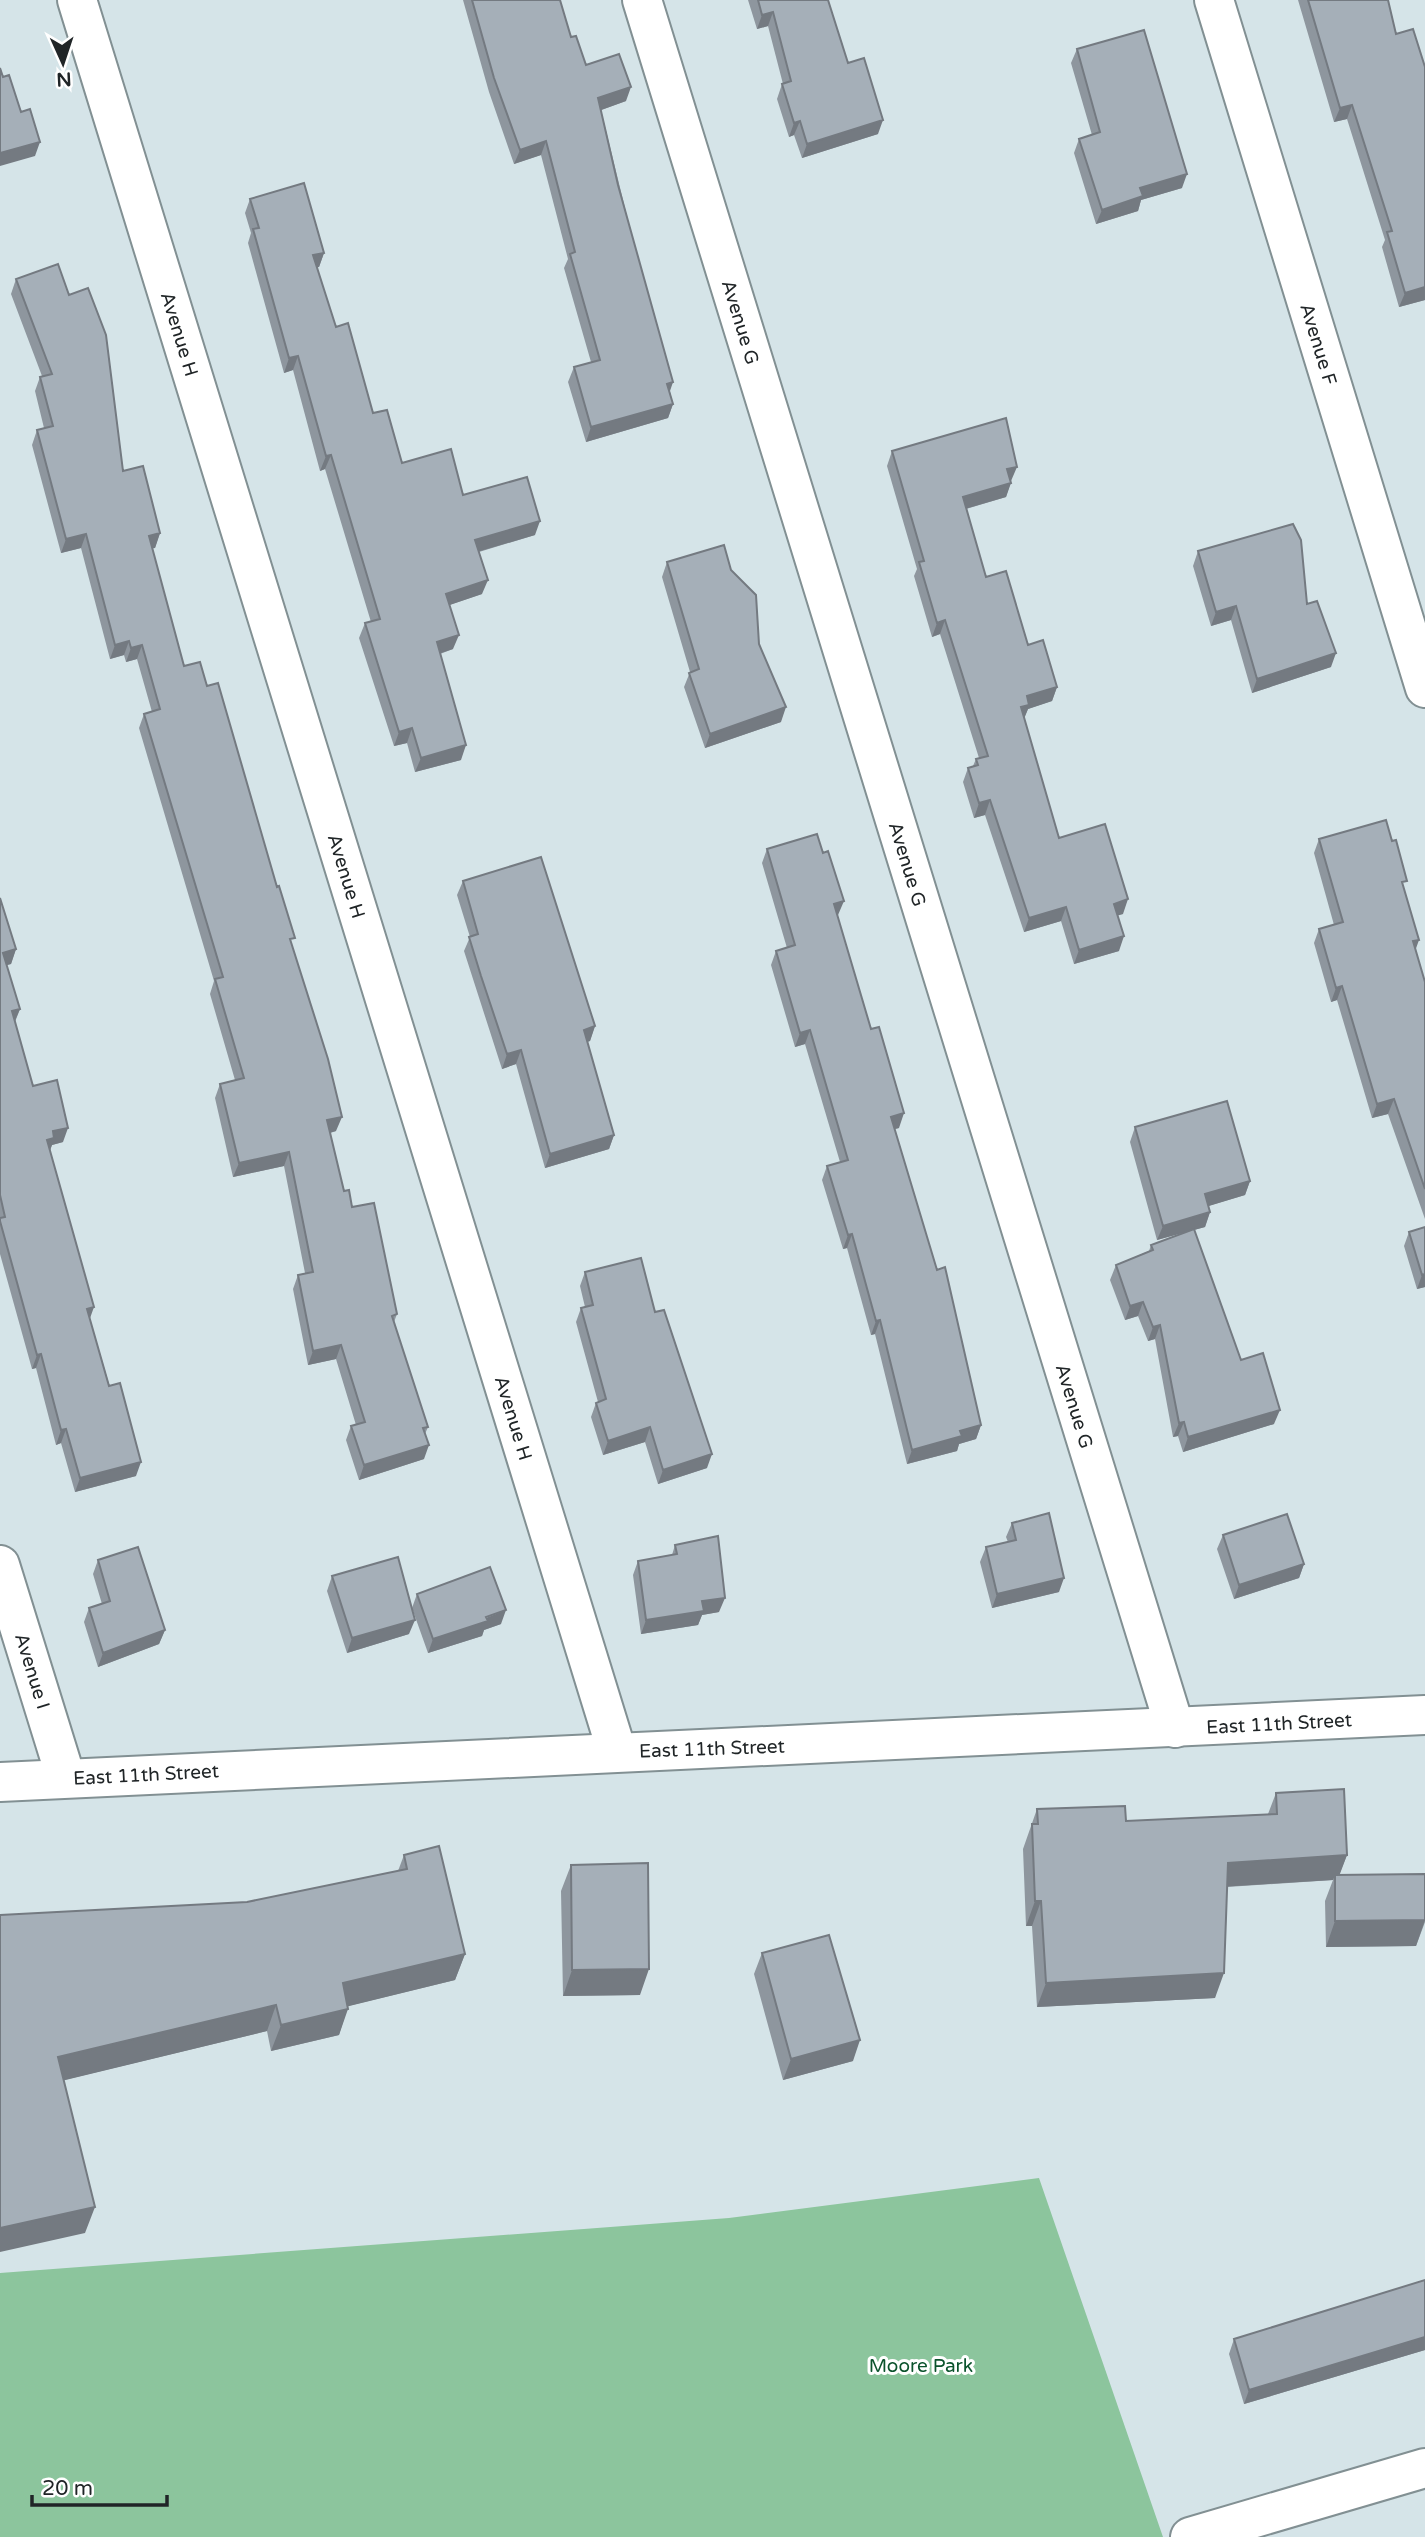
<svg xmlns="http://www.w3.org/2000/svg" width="1425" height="2537" font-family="'Varela Round',sans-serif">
<rect width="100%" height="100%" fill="#d5e4e8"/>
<path fill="#8cc59d" d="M1039,2178L1163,2537H0V2273L729,2218Z"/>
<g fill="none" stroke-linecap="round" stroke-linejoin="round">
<g stroke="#829093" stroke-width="42">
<path id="street" d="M77,0L617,1752
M642,0L1175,1728
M1214,0L1425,688
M0,1565L66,1778
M1190,2537L1425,2468"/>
</g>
<g stroke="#829093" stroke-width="42">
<path id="secondary" d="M0,1782L1425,1715"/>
</g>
<use href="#street" stroke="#fff" stroke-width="38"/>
<use href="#secondary" stroke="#fff" stroke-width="38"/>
</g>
<path fill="#8e969e" d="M463,0H560L571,37L586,65L626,101L601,110L673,404L668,418L586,442L568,382L574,367L591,362L564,268L568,259L541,155L514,164L489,92Z
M748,0H828L848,63L878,134L802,158L794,135L789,137L777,99L782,84H783L768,26L757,29Z
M1298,0H1388L1396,34L1425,67V300L1399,307L1382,247L1385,240L1347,119L1334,122Z
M1077,49L1182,188L1141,200L1138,211L1096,224L1074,153L1079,139L1092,135L1071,63Z
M250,199L324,253L319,267H317L336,327L373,413L402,463L463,495L535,535L479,552L482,594L449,605L453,649L440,654L461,760L415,772L407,743L394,746L359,638L365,623L371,622L325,469L320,471L293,370L284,373L248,243L251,233L245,213Z
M16,279L123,471L160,533L155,548H152L184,666L207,686L292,945L336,1131L330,1133L344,1191L352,1207L397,1314L394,1322L428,1427L425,1434L424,1459L359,1480L346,1440L351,1426L356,1425L336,1359L308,1365L293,1289L298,1275L305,1273L284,1166L233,1177L215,1098L220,1084L235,1080L210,994L214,981L139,728L144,714L152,712L137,659L126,662L124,655L110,659L81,548L61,553L32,445L37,430L44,428L35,391L40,377L42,376L11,294Z
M892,451L1011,481L1006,497L966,509L986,577L1028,645L1057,687L1052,701L1028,709L1024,718L1059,838L1123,914L1117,915L1119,951L1074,964L1061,921L1024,932L985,815L974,818L963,782L968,768L973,766L976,759L979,758L940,634L932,637L914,576L917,569L887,466Z
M1198,551L1307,604L1331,667L1252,693L1231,620L1211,626L1193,566Z
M667,562L731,570L759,644L781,722L705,748L684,687L690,672L662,577Z
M1319,839L1404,890L1415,950L1425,982V1219L1388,1114L1372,1118L1337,1000L1331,1002L1314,943L1319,929L1334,925L1314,853Z
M767,849L838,915H837L899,1128L895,1129L981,1425L976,1439L959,1444L957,1451L907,1464L875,1334L871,1335L847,1248L843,1249L822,1180L827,1166L840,1162L805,1044L795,1047L771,965L776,951L787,948L762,863Z
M463,881L595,1026L590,1041L587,1042L614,1135L609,1149L545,1168L516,1064L502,1069L464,951L470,937L457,895Z
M0,898L16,949L11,964L6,965L20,1009L15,1022L33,1086L63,1142L52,1145L50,1151L90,1319L136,1476L75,1492L61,1443L56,1445L36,1368L32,1369L0,1254Z
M1135,1127L1250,1181L1245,1195L1208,1206L1210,1212L1205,1227L1194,1230L1241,1360L1274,1424L1183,1452L1178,1436L1173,1437L1155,1339L1148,1341L1138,1316L1125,1320L1110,1280L1116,1265L1149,1251L1151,1245L1191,1230L1157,1240L1130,1142Z
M1425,1227V1287L1417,1289L1404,1246L1409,1232Z
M585,1272L655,1312L707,1468L658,1484L645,1442L603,1455L591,1417L596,1403L598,1402L576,1322L581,1308L585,1307L580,1286Z
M1012,1523L1059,1592L992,1608L980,1562L986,1547L1008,1542L1006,1537Z
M1223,1535L1304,1564L1299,1578L1234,1599L1217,1549Z
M675,1545L719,1612L702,1615L698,1625L641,1634L633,1575L638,1561L672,1555Z
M98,1560L165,1630L159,1644L98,1667L84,1622L89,1608L102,1604L93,1574Z
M332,1576L409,1634L347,1653L327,1591Z
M417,1594L501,1624L484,1630L482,1636L428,1653L412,1608Z
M1276,1793L1347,1855L1339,1875L1425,1874V1922L1416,1946L1326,1947L1325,1901L1333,1880L1227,1887L1215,1998L1037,2007L1032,1926H1026L1023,1849L1037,1809L1126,1821L1268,1814Z
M404,1855L465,1954L455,1980L348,2006L339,2035L271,2051L267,2031L64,2080L85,2233L0,1915L247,1902L398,1871Z
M571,1865L640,1995L563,1996L561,1891Z
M762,1953L853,2061L783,2080L754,1974Z
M1425,2280V2350L1244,2404L1229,2354L1234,2339Z"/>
<path fill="#747a81" d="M773,12L768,26L757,29L762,15Z
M631,87L626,101L593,113L598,98Z
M1352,105L1347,119L1334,122L1340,108Z
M883,120L878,134L802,158L807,144Z
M800,121L794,135L789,137L794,123Z
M546,141L541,155L514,164L520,150Z
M40,142L35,156L0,166V153Z
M1187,174L1182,188L1141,200L1138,211L1096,224L1102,210L1140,188Z
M324,253L319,267L308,269L313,255Z
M1425,287V300L1399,307L1405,293Z
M298,356L293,370L284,373L289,358Z
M673,382L668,397L667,384Z
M673,404L668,418L586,442L591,427Z
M331,455L325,469L320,471L326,456Z
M1017,467L1011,481L1002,484L1007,469Z
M1011,483L1006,497L958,511L963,497Z
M540,521L535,535L470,554L475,540Z
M160,533L155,548L144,550L149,536Z
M86,534L81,548L61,553L66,539Z
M488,580L482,594L441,608L446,594Z
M1236,606L1231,620L1211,626L1216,612Z
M945,620L940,634L932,637L937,623Z
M459,635L453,649L432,656L437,642Z
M129,641L124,655L110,659L115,645Z
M142,645L137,659L126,662L131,648Z
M1336,653L1331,667L1252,693L1257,679Z
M1057,687L1052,701L1028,709L1024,719L1016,722L1027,696Z
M786,707L781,722L705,748L710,734Z
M412,728L407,743L394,746L399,732Z
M466,745L461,760L415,772L421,758Z
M990,800L985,815L974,818L979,803Z
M1128,899L1123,914L1109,918L1114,904Z
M844,901L838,915L829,918L834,904Z
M1066,907L1061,921L1024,932L1029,918Z
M1124,936L1119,951L1074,964L1079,950Z
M1419,940L1414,954L1413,941Z
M16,949L11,964L0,967L3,953Z
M1342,986L1337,1000L1331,1002L1336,988Z
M20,1009L14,1023L12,1011Z
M595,1026L590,1041L579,1044L584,1030Z
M810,1030L805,1044L795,1047L800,1033Z
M521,1050L516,1064L502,1069L507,1054Z
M1394,1099L1388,1114L1372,1118L1377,1104Z
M904,1113L899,1128L886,1131L891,1117Z
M342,1117L336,1131L322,1135L327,1120Z
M68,1128L63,1142L52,1145L49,1152L47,1140L53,1131Z
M614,1135L609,1149L545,1168L550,1154Z
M289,1152L284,1166L233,1177L239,1163Z
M1250,1181L1245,1195L1199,1209L1205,1194Z
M1210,1212L1205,1227L1157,1240L1163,1226Z
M852,1234L847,1248L843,1249L848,1235Z
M1425,1274V1287L1417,1289L1422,1275Z
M1143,1302L1138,1316L1125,1320L1130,1306Z
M94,1307L89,1321L87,1309Z
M880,1320L875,1334L871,1335L876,1321Z
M1160,1325L1155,1339L1148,1341L1153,1327Z
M341,1345L336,1359L308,1365L313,1351Z
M41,1354L36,1368L32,1369L37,1355Z
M1280,1410L1274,1424L1183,1452L1188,1437Z
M1184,1422L1178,1436L1173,1437L1179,1423Z
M981,1425L976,1439L959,1444L957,1451L907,1464L912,1450L960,1431Z
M650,1427L645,1442L603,1455L608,1441Z
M66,1429L61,1443L56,1445L61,1430Z
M429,1445L424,1459L359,1480L364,1465Z
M712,1454L707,1468L658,1484L663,1470Z
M141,1462L136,1476L75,1492L80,1478Z
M1304,1564L1299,1578L1234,1599L1239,1585Z
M1064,1578L1059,1592L992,1608L997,1594Z
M725,1598L719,1612L702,1615L698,1625L641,1634L646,1620L702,1601Z
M506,1610L501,1624L484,1630L482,1636L428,1653L433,1639Z
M415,1620L409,1634L347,1653L352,1638Z
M165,1630L159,1644L98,1667L103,1653Z
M1347,1855L1338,1879L1335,1875L1333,1880L1219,1887L1228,1863Z
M1035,1901H1041L1032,1926H1026Z
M1425,1920L1416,1946L1326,1947L1335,1921Z
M465,1954L455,1980L333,2010L343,1983Z
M649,1969L640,1995L563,1996L572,1970Z
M1224,1973L1215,1998L1037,2007L1046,1983Z
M276,2005L267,2031L49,2084L58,2057Z
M348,2009L339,2035L271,2051L281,2025Z
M860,2040L853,2061L783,2080L791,2059Z
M95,2207L85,2233L0,2252V2228Z
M1425,2337V2350L1244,2404L1249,2390Z"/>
<path fill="#a5afb8" stroke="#747a81" stroke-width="2" d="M472,0H560L571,37L576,36L586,65L619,54L631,87L598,98L618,185L673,382L667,384L673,404L591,427L574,367L600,360L570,254L575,252L546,141L520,150L494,78Z
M758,0H828L848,63L864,58L883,120L807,144L800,121L794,123L782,84L791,81L773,12L762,15Z
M1308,0H1388L1396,34L1413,29L1425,67V287L1405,293L1387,232L1392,231L1352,105L1340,108Z
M1144,30L1187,174L1140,188L1143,196L1102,210L1079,139L1100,132L1077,49Z
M0,68L3,77L9,75L21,112L30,109L40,142L0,153Z
M304,183L324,253L313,255L336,327L348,323L373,413L387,410L402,463L451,449L463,495L527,477L540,521L475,540L488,580L446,594L459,635L437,642L466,745L421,758L412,728L399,732L365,623L380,619L331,455L326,456L298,356L289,358L253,229L259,228L250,199Z
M58,264L69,295L88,288L106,335L123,471L143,466L160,533L149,536L184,666L200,662L207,686L218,683L277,887L279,886L295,938L290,939L328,1059L342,1117L327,1120L344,1191L349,1190L352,1207L374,1203L397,1314L392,1316L428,1427L423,1428L429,1445L364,1465L351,1426L365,1422L341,1345L313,1351L298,1275L313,1272L289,1152L239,1163L220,1084L244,1078L215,979L223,977L144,714L160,709L142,645L131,648L129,641L115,645L86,534L66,539L37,430L53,426L40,377L52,374L16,279Z
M1006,418L1017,467L1007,469L1011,483L963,497L986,577L1006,571L1028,645L1043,640L1057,687L1027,696L1029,705L1021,707L1059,838L1105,824L1128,899L1114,904L1124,936L1079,950L1066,907L1029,918L990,800L979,803L968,768L978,765L976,759L988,756L945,620L937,623L919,562L924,561L892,451Z
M1293,524L1301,540L1307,604L1317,601L1336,653L1257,679L1236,606L1216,612L1198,551Z
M724,545L731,570L756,595L759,644L786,707L710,734L689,673L699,669L667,562Z
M1386,820L1392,841L1396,840L1407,881L1402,882L1419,940L1413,941L1425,982V1189L1394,1099L1377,1104L1342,986L1336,988L1319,929L1343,922L1319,839Z
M817,834L823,853L828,851L844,901L834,904L871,1029L879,1027L904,1113L891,1117L937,1270L945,1267L981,1425L960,1431L962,1436L912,1450L880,1320L876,1321L852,1234L848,1235L827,1166L848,1160L810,1030L800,1033L776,951L795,945L767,849Z
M541,857L595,1026L584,1030L614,1135L550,1154L521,1050L507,1054L481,976L469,937L478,934L463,881Z
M0,898L16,949L3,953L20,1009L12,1011L33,1086L57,1080L68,1128L53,1131L54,1138L47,1140L94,1307L87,1309L109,1386L120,1383L141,1462L80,1478L66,1429L61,1430L41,1354L37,1355L0,1221V1218L5,1217L0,1195Z
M1227,1101L1250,1181L1205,1194L1210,1212L1163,1226L1135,1127Z
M1425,1227V1274L1422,1275L1409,1232Z
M1194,1229L1241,1360L1263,1353L1280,1410L1188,1437L1184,1422L1179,1423L1160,1325L1153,1327L1143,1302L1130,1306L1116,1265L1153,1250L1151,1245Z
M641,1258L655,1312L664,1310L712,1454L663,1470L650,1427L608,1441L596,1403L606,1399L581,1308L593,1305L585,1272Z
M1049,1513L1064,1578L997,1594L986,1547L1016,1540L1012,1523Z
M1287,1514L1304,1564L1239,1585L1223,1535Z
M718,1536L725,1598L702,1601L704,1611L646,1620L638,1561L677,1554L675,1545Z
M138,1547L165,1630L103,1653L89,1608L110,1601L98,1560Z
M398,1557L415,1620L352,1638L332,1576Z
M490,1567L506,1610L486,1617L488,1621L433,1639L417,1594Z
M1344,1789L1347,1855L1228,1863L1224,1973L1046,1983L1041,1901H1035L1032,1824H1038L1037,1809L1125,1806L1126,1821L1277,1814L1276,1793Z
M439,1846L465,1954L343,1983L348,2009L281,2025L276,2005L58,2057L95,2207L0,2228V1915L247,1902L407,1869L404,1855Z
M648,1863L649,1969L572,1970L571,1865Z
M1425,1874V1920L1335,1921V1875Z
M829,1935L860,2040L791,2059L762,1953Z
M1425,2280V2337L1249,2390L1234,2339Z"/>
<g text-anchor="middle" stroke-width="6" stroke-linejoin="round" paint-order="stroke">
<g font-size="19" fill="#202527" stroke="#fff">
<text transform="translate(741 322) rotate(73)" y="7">Avenue G</text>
<text transform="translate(180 334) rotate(73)" y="7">Avenue H</text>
<text transform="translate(1319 344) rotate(73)" y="7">Avenue F</text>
<text transform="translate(908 864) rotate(73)" y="7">Avenue G</text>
<text transform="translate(347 876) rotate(73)" y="7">Avenue H</text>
<text transform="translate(1075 1406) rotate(73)" y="7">Avenue G</text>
<text transform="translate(514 1418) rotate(73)" y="7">Avenue H</text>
<text transform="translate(33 1671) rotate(73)" y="7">Avenue I</text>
<text transform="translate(1279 1723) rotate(-3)" y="7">East 11th Street</text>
<text transform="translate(712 1748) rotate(-2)" y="7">East 11th Street</text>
<text transform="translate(146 1774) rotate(-3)" y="7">East 11th Street</text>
</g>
<g font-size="19" fill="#0b532c" stroke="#fff">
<text x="921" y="2372">Moore Park</text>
</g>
</g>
<g transform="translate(63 63) rotate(177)" stroke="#ffffff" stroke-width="5" paint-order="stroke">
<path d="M0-5L12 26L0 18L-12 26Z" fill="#202527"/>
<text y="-10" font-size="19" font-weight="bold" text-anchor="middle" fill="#202527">N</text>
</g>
<path d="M32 2495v10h135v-10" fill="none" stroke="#202527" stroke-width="3.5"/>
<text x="42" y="2495" font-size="21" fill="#202527" stroke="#ffffff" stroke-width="5" paint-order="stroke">20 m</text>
</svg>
